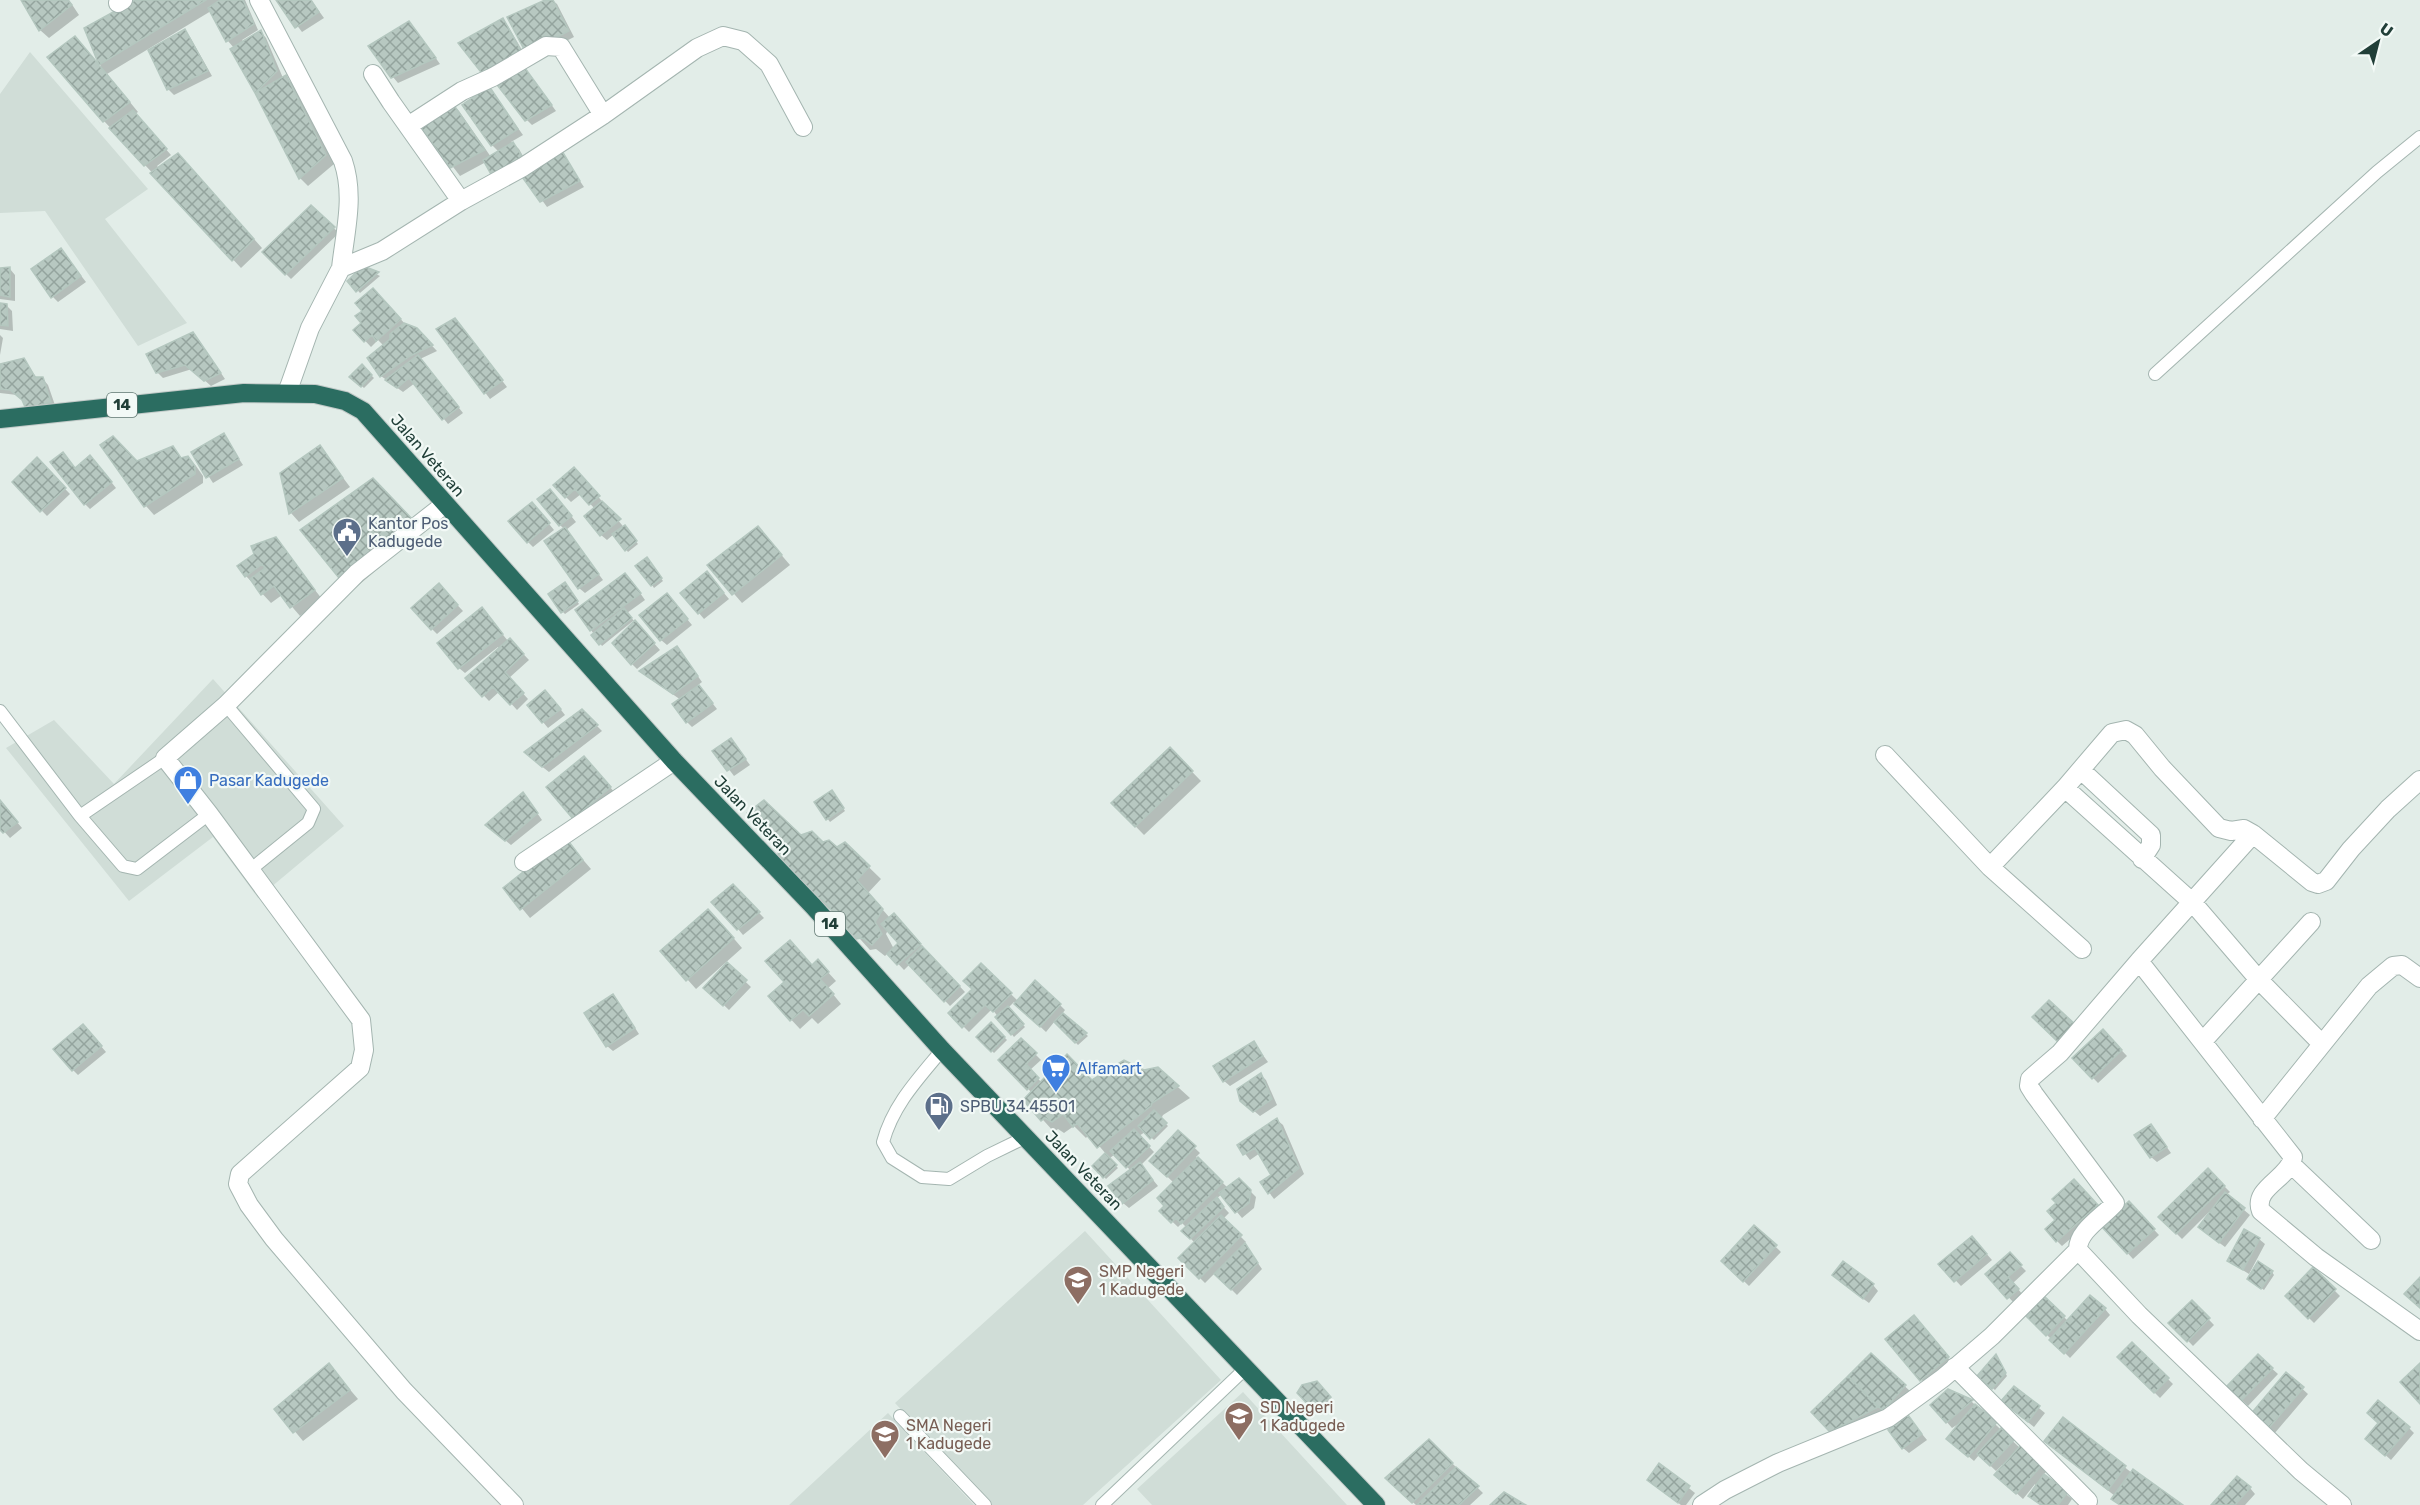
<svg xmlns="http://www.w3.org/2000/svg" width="2420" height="1505" font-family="Rubik,sans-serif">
<defs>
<pattern id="building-cross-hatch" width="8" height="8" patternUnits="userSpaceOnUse" patternTransform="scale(1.5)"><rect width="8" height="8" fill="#b7c8c1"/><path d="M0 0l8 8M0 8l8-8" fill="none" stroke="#94a49e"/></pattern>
</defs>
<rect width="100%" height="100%" fill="#e2ede8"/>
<path fill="#d0ddd7" d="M30,52L148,189L105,219L187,323L138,346L45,211L0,213V94Z
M213,679L344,826L258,898L213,837L129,901L6,748L54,720L114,784Z
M1085,1231L1221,1380L1083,1505H989L895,1403Z
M1243,1392L1347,1505H1152L1137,1489Z
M888,1413L974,1505H789Z"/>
<path fill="#0003" fill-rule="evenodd" d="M22,0H69L79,15L49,38L40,30Z
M139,0H245L258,30L242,40L244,43L261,32L266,38L283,78L285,77L294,85L334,164L308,186L300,178L232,49L234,48L228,41L211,11L107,74L138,112L135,114L171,155L157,166L159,168L187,163L262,248L241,268L104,121L49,57L101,67L86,29Z
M278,0H311L324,18L302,32Z
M548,0H552L557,4L574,37L533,58Z
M503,20L508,26L526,57L490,80Z
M415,29L440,64L398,83L393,77Z
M184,31L190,37L212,76L174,95L168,89L150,51Z
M522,65L556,111L532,125L526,119Z
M489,88L523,135L511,142L519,149L529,167L486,162L460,176L421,125L451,103L459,111L491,157L499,152L492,145Z
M561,153L584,187L547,207L523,174Z
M311,207L339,233L291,279L264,252Z
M61,250L86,282L58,302L53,297Z
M364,268L380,276L360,293L349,281Z
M0,269H10L15,275V301L0,299Z
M379,295L406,325L416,329L437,351L420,359L463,413L448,424L415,383L403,392L381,376L384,346L378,340L371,347L355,330L363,323Z
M0,305H6L12,311L13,331L0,329Z
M455,319L507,387L490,399L438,330Z
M0,335L3,338L0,355Z
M198,339L225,379L211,386L192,369L163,378L157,372Z
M23,360L37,378L43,379L48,385L56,408H27L24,401L17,395L0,393V366Z
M362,366L374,378L364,388L352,377Z
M223,435L243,465L213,483L193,452Z
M320,447L350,487L299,522L291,513L282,474Z
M173,448L183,459L187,457L196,466L203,476V483L154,515L146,506L137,463Z
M68,459L76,469L96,463L116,488L90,509L85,504Z
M37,460L70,494L47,516L14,482Z
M579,474L638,544L628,552L614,534L607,540L601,535L595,509L581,494L571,502L566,497Z
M555,496L576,522L566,530L603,580L585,593L579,588L564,529L560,525Z
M537,509L554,530L533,547L528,542Z
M422,531L353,590L344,582Z
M766,537L790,565L742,603L709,565Z
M275,539L322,599L300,616L282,595L271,603L246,576L256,554Z
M649,562L663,581L654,588L652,585Z
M712,579L729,599L704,619L682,593Z
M631,580L645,600L627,613L660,650L637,669L632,664L633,621L602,646L591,630Z
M567,586L579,604L565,614L563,612Z
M444,591L463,611L437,634L432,629Z
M672,601L692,625L667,645L661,640Z
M487,615L508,641L510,640L529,660L509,678L528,699L517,710L500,691L489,701L467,678L499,649L498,647L465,673L459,668Z
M682,654L702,682L698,685L717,709L692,727L687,722L681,700L646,676Z
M551,697L565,715L548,728L543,722Z
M582,711L602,731L549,772L531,758Z
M736,746L750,765L734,776L715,751Z
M1170,749L1201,781L1144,835L1113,803Z
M590,763L615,793L574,818Z
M834,794L845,811L830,822L816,803Z
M528,800L542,820L511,845L487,825Z
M0,802L22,828L10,838L0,827Z
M801,837L836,849L845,844L881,879L868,893L890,918L899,921L965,992L950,1006L910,964L904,970L888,953L885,956L876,949L870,950L833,909H829L817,897ZM888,930L900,943L894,949L886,934Z
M566,840L591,869L530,918L505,888Z
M733,886L764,918L743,935L738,929Z
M717,919L742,948L696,989L662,951Z
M727,964L751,987L729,1010L706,988Z
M981,965L1018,1001L1060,1005L1065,1010L1062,1014L1088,1036L1078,1045L1055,1021L1046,1032L1014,1002L1008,1008L1025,1027L1014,1037L992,1009L969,1032L950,1013L974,989Z
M812,966L826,970L836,981L828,988L841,1004L818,1024L812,1018L800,1029L770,997Z
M618,1002L639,1034L613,1051L607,1046Z
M991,1024L1007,1040L994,1053L978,1037Z
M88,1031L106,1052L78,1075L73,1070Z
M2103,1031L2127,1056L2098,1083L2074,1058Z
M1021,1040L1041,1060L1030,1070L1042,1083L1092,1082L1158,1069L1190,1098L1163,1115L1161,1119L1168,1126L1154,1140L1145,1132L1139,1136L1154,1152L1141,1165L1158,1186L1129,1208L1123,1203L1131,1171L1115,1154L1109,1159L1118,1168L1106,1179L1094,1166L1106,1154L1089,1134L1086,1138L1074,1126L1064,1133L1058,1129L1054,1132L1025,1100L1032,1093L1000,1060Z
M1254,1043L1268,1062L1230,1086L1224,1081Z
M1261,1075L1266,1080L1277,1105L1260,1116L1248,1106Z
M1277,1120L1283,1125L1304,1174L1274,1199L1262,1183L1273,1175L1260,1153L1250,1160L1239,1146Z
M2151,1125L2171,1153L2157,1162L2151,1157Z
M1178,1132L1200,1153L1196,1157L1228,1188L1239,1180L1256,1197L1254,1208L1242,1218L1222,1194L1216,1199L1229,1213L1223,1219L1246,1242L1244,1243L1262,1269L1237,1295L1215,1273L1205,1283L1180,1258L1195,1243L1183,1231L1187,1228L1182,1223L1178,1227L1161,1211L1166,1206L1174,1183L1151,1161Z
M2208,1170L2230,1192L2226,1195L2250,1215L2225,1247L2206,1233L2209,1212L2182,1239L2160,1217Z
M2080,1187L2102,1212L2062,1246L2057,1241V1220Z
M2129,1203L2159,1235L2133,1259L2103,1226Z
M1755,1227L1781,1252L1749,1286L1723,1261Z
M2259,1239L2265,1244L2249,1274L2228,1261Z
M1977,1243L1992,1260L1961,1286L1940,1264Z
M2015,1260L2026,1271L2013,1283L2023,1295L2014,1303L1987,1274Z
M2313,1269L2340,1296L2314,1323L2287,1296Z
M2272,1272L2274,1275L2264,1290L2251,1281Z
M1839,1281L1873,1285L1878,1291L1869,1303Z
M2042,1296L2068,1321L2105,1309L2110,1315L2070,1358L2025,1313Z
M2192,1302L2214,1325L2193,1346L2171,1323Z
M1919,1323L1953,1364L1927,1386L1887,1339Z
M2132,1344L2173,1384L2160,1398L2119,1357Z
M1871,1355L1911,1392L1889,1416L1837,1437L1813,1412Z
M1996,1356L2007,1376L1995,1390L1979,1376Z
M2258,1356L2278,1374L2248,1406L2228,1387Z
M329,1365L358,1399L303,1441L276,1409Z
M2286,1374L2308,1394L2274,1434L2258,1420Z
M1316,1383L1332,1400L1316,1411L1299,1392Z
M2014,1388L2045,1413L2034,1427L2009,1407Z
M1948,1391L1972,1402L2020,1448L2047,1471L2043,1475L2072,1499L2068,1505H2041L2035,1484L2023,1499L2002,1480L2004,1466L2002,1465L1996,1471L1979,1455L1974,1461L1954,1444L1963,1421L1952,1428L1932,1405Z
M1908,1417L1927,1440L1909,1453L1903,1448Z
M2063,1419L2132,1473L2181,1505H2120L2113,1498L2115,1496L2055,1449Z
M2380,1423L2409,1428L2414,1433L2391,1460L2373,1444Z
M1429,1441L1483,1493L1470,1505H1416L1387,1478Z
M1660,1465L1695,1493L1686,1505H1681L1649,1480Z
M2250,1488L2255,1494L2245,1505H2213Z"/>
<path fill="url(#building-cross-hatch)" stroke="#b4c7bf" stroke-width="1.5" d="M21,0H68L72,5L39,31Z
M135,0H206L99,65L84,28Z
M220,0H243L254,24L226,42L208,8Z
M276,0H311L319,12L295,28Z
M545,0H553L569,31L526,53L507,17Z
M503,18L521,51L484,76L458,43Z
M409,21L436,58L391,78L368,46Z
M185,29L208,71L167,90L148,50Z
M261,30L277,71L255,93L230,49Z
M75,36L130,102L103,122L47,57Z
M522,64L552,105L525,121L494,81Z
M286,75L326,155L299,179L255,93Z
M489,86L518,129L491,146L462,105Z
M451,101L485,150L450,168L419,125Z
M133,110L167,149L144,166L109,128Z
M513,142L525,161L492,176L483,160Z
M562,151L580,181L540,202L520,174Z
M178,153L254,239L232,261L150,173Z
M311,205L335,227L285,275L262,252Z
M61,248L81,276L51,298L31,269Z
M363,266L379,272L356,292L347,281Z
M10,267V297L0,295V268Z
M373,288L401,319L376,341L372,335L364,342L353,330L361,323L355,316L362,311L355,303Z
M0,303L7,304L8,326L0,325Z
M455,318L503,380L484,394L436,329Z
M404,323L417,328L433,345L410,356L380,377L367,358L390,339V334Z
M193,332L221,373L204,381L185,365L156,373L146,354Z
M418,355L459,407L442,420L409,378L397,388L385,380Z
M24,358L35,377H43L51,402L26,409L22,400L10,390L0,389V364Z
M362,364L372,375L361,387L349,377Z
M224,433L239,459L206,478L191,452Z
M113,436L137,461L173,446L181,458L188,456L195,466V474L144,507L100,445Z
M320,445L343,478L289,514L280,473Z
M63,452L75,468L90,455L112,482L84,505L50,462Z
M37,457L66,488L40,512L12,482Z
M574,467L600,496L589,505L575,489L565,498L553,485Z
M373,478L415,522L343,583L300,530Z
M550,489L572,516L559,526L537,499Z
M602,501L621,519L600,536L584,516Z
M532,502L550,523L527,543L508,521Z
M625,525L637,541L625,551L612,534Z
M758,526L782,555L732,595L707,565Z
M565,527L599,574L578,589L544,541Z
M276,537L315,590L290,608L274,586L261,595L250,579L265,568L262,564L245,577L237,566L254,554L251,546Z
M647,557L662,578L651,586L635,566Z
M707,571L724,593L698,614L680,593Z
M625,573L641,593L590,631L575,610Z
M565,582L578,601L561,613L548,594Z
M439,583L458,605L431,630L411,608Z
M667,593L688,619L660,641L639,615Z
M482,607L503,634L458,669L437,643Z
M624,608L632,618L599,645L591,635Z
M635,620L655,643L631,665L612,643Z
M510,638L524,654L505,672L524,693L510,705L493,687L482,697L465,678Z
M677,646L698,676L673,694L639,671Z
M699,685L713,703L686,723L672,704Z
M545,690L561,709L542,723L527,705Z
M582,709L598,725L542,767L524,752Z
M731,738L746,759L727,771L712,751Z
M1170,747L1193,771L1135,827L1111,803Z
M584,756L611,787L573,819L546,787Z
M832,790L844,808L826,820L814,802Z
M523,792L538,813L505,841L485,825Z
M0,800L18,822L3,833L0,830Z
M764,800L801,835L812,831L823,842L829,840L837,847L845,842L870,866L857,880L883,909L875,922L882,934L872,945L862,938L856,939L821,898H816L778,855L779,847L747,813Z
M566,838L583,860L520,910L503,888Z
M733,884L760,912L737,930L711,902Z
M708,909L734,938L686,981L660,951Z
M894,913L921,944L897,965L887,954L898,943L881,924Z
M790,940L812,965L818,959L829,972L820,979L834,994L809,1016L803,1010L790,1021L768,996L784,982L765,961Z
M922,946L960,986L944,1002L906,962Z
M727,962L747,980L723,1006L703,988Z
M981,963L1012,993L993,1012L985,1005L962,1028L948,1013L972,989L963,981Z
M1035,980L1061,1004L1040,1027L1014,1004Z
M613,994L635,1028L606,1047L584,1013Z
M2049,1000L2077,1026L2060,1044L2032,1017Z
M1008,1006L1024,1024L1011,1035L995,1017Z
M1063,1013L1087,1033L1075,1043L1054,1022Z
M991,1022L1005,1037L991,1052L976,1037Z
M83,1024L102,1046L72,1071L53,1049Z
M2103,1029L2122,1050L2092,1079L2072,1058Z
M1021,1038L1037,1053L1026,1064L1039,1078L1027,1090L998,1060Z
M1254,1041L1263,1056L1223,1082L1213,1066Z
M1067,1054L1092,1080L1124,1060L1144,1070L1158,1067L1179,1086L1152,1103L1151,1106L1097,1148L1077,1123L1073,1127L1063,1114L1052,1122L1045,1118L1041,1121L1023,1100Z
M1261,1073L1272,1099L1253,1112L1240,1101L1237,1089Z
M1154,1110L1167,1123L1150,1139L1138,1126Z
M1277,1118L1299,1168L1268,1194L1260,1182L1271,1175L1255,1148L1243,1155L1237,1145Z
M2151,1124L2167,1147L2150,1158L2134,1135Z
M1134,1129L1150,1146L1126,1168L1110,1151Z
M1178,1130L1196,1146L1167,1177L1149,1161Z
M1105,1153L1117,1165L1103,1178L1092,1166Z
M1198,1157L1223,1182L1181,1224L1176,1218L1171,1223L1159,1211L1164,1206L1157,1198Z
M1140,1162L1153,1180L1122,1204L1108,1186Z
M2208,1168L2225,1186L2176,1234L2158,1217Z
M1239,1178L1251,1190L1249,1203L1235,1213L1219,1193Z
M2074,1179L2098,1205L2056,1242L2045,1229L2055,1220L2047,1211L2056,1203L2052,1199Z
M2225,1192L2245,1208L2219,1243L2198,1227Z
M1217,1197L1224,1207L1190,1239L1181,1231Z
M2129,1201L2155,1229L2127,1254L2101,1226Z
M1221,1215L1242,1235L1199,1279L1178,1258Z
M1754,1225L1777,1245L1743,1282L1721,1261Z
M2244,1229L2260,1238L2243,1270L2227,1261Z
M1972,1236L1987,1254L1954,1282L1938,1264Z
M1245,1243L1258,1263L1231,1290L1214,1274Z
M2010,1252L2022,1265L2008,1277L2019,1289L2007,1299L1985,1274Z
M1843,1261L1874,1284L1863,1299L1832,1275Z
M2258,1261L2273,1271L2261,1289L2247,1279Z
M2313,1267L2336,1289L2308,1319L2285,1296Z
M2420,1277V1308L2404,1294Z
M2042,1294L2065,1316L2046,1336L2023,1313Z
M2090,1295L2106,1308L2064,1354L2049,1340Z
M2192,1300L2210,1318L2187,1342L2168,1323Z
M1914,1315L1949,1357L1920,1381L1885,1339Z
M2132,1342L2169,1378L2154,1393L2117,1357Z
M1871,1353L1906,1385L1883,1411L1848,1376Z
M1996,1354L2006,1373L1992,1389L1977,1376Z
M2258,1354L2273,1368L2241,1401L2226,1387Z
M329,1363L350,1390L293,1433L274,1409Z
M2420,1363V1404L2400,1382Z
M2286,1372L2304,1387L2268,1429L2250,1415Z
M1848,1376L1878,1407L1830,1432L1811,1412Z
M1317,1381L1331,1397L1313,1410L1297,1393L1302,1385Z
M2014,1386L2040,1406L2028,1422L2001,1401Z
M1948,1389L1973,1400L1946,1423L1930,1405Z
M2378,1400L2410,1427L2385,1456L2365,1439L2378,1423L2367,1413Z
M1975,1404L1997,1422L1968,1457L1946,1439Z
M1908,1415L1922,1434L1902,1449L1888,1430Z
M2063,1417L2126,1466L2108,1490L2044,1441Z
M2001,1428L2014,1440L1990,1466L1977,1454Z
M1429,1439L1453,1463L1412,1503L1385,1478Z
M2021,1445L2043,1464L2016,1494L1994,1475Z
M1659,1463L1690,1486L1678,1503L1647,1480Z
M1456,1467L1479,1486L1459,1505H1417Z
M2133,1469L2183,1505H2120L2111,1499Z
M2044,1474L2068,1492L2058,1505H2041L2028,1496Z
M2237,1476L2251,1487L2235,1505H2211Z
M1504,1492L1526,1505H1490Z"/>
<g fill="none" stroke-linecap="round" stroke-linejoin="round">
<g stroke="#a4b5b0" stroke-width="14">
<path id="lane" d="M2155,374L2377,172L2420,137
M226,705L314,809L308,823L250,870
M0,711L80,816L165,758
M80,816L123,866L137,869L209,814
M942,1050C918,1079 893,1105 883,1142L892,1158L922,1177L949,1179L987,1156L1026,1137
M900,1416L985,1505
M1102,1505L1246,1368"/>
</g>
<g stroke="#a4b5b0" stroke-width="20">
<path id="street" d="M259,0L343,161C355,196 345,232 341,268
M118,3L123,0
M373,74L391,102L461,201
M408,126L462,91L493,77L546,46L561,47L603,115
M287,393L310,328L341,268L382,251L461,201L523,167L603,115L697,48L723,36L743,41L769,64L803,127
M445,504L357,573L226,705L165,758L209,814L361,1020L364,1050L360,1068L240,1174L238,1184L249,1205L274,1239L404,1391L514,1505
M1885,755L1990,867L2082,949
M2081,770L2151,835V845L2142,859
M2420,780L2388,809L2351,849L2326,881L2318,884L2312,882L2253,834L2139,961L2293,1157C2290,1178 2252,1188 2261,1211L2316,1257L2420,1331
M2065,788L2193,903L2259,980L2321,1043
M524,862L674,761
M1990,867L2065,788L2112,733L2126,730L2135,735L2162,768L2219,828L2231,831L2244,829L2253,834
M2139,961L2060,1053L2030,1079L2029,1086L2034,1094L2115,1203C2104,1216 2077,1231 2078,1250L2139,1315L2301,1471L2342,1505
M2203,1041L2311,922
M2262,1119L2369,986L2393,966L2402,965L2420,978
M2291,1164L2371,1240
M1955,1367L2088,1501
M1702,1505L1725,1490L1778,1463L1888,1418L1943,1378L1992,1336L2078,1250"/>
</g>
<g stroke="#c1c9c7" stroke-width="20">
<path id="highway" d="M0,419L244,393L315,394L345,401L363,411L674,761L813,906L942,1050L1376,1505"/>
</g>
<use href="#lane" stroke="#fff" stroke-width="12"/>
<use href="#street" stroke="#fff" stroke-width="18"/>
<use href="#highway" stroke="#2b6d61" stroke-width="18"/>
</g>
<defs>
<g id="civic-pin" transform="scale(1.5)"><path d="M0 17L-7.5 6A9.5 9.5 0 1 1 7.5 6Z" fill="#5c6f8a" stroke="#f2f9f6"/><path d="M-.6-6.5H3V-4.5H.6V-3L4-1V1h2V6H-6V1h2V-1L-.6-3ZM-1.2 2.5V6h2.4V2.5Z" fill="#fff"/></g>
<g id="shop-pin" transform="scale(1.5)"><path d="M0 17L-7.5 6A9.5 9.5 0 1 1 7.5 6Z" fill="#3f7fe0" stroke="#f2f9f6"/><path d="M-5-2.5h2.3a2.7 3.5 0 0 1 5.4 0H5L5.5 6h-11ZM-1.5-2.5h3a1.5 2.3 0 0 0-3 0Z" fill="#fff"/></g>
<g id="supermarket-pin" transform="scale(1.5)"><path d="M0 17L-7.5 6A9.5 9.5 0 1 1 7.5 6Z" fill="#3f7fe0" stroke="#f2f9f6"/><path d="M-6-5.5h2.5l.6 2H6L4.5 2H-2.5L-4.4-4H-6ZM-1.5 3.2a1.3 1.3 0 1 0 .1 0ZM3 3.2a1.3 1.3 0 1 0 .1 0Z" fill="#fff"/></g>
<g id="fuel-pin" transform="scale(1.5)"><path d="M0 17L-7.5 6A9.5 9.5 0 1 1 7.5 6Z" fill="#5c6f8a" stroke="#f2f9f6"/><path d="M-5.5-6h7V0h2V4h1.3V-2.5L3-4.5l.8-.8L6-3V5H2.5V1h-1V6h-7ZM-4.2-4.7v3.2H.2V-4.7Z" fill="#fff"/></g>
<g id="school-pin" transform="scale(1.5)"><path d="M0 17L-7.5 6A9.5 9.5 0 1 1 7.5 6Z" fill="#8d6e63" stroke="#f2f9f6"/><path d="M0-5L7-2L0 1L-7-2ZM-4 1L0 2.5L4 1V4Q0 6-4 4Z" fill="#fff"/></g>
</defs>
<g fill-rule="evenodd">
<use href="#civic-pin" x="347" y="532"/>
<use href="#shop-pin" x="188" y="780"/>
<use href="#supermarket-pin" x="1056" y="1068"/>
<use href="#fuel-pin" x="939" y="1106"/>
<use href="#school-pin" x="1078" y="1280"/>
<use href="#school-pin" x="1239" y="1416"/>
<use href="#school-pin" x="885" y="1434"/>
</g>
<g text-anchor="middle" stroke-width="4.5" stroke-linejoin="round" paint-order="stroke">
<g fill="#f2f9f6" stroke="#607771" stroke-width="1.5">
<rect x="107" y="393" width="30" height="24" rx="4.5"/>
<rect x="815" y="912" width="30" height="24" rx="4.5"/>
</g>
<g font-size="15" font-weight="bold" fill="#213f38">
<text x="122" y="410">14</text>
<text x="830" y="929">14</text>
</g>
<g font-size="16" fill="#213f38" stroke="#f2f9f6">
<text transform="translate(428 455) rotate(49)" y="6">Jalan Veteran</text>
<text transform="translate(753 815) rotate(46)" y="6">Jalan Veteran</text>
<text transform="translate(1084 1170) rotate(46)" y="6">Jalan Veteran</text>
</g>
<g font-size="16" fill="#4e5e75" stroke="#f2f9f6" text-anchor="start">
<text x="368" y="529">Kantor Pos<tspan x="368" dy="18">Kadugede</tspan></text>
<text x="960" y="1112">SPBU 34.45501</text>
</g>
<g font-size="16" fill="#366cbe" stroke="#f2f9f6" text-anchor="start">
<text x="209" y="786">Pasar Kadugede</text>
<text x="1077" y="1074">Alfamart</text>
</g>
<g font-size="16" fill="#785e54" stroke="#f2f9f6" text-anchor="start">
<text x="1099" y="1277">SMP Negeri<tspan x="1099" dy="18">1 Kadugede</tspan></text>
<text x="1260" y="1413">SD Negeri<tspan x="1260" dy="18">1 Kadugede</tspan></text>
<text x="906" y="1431">SMA Negeri<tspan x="906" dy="18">1 Kadugede</tspan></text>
</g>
</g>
<g transform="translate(2378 42) rotate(35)" stroke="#f2f9f6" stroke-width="4.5" paint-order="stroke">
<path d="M0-4.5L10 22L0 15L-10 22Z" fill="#213f38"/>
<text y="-9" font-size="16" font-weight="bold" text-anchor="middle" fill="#213f38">U</text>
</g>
</svg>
